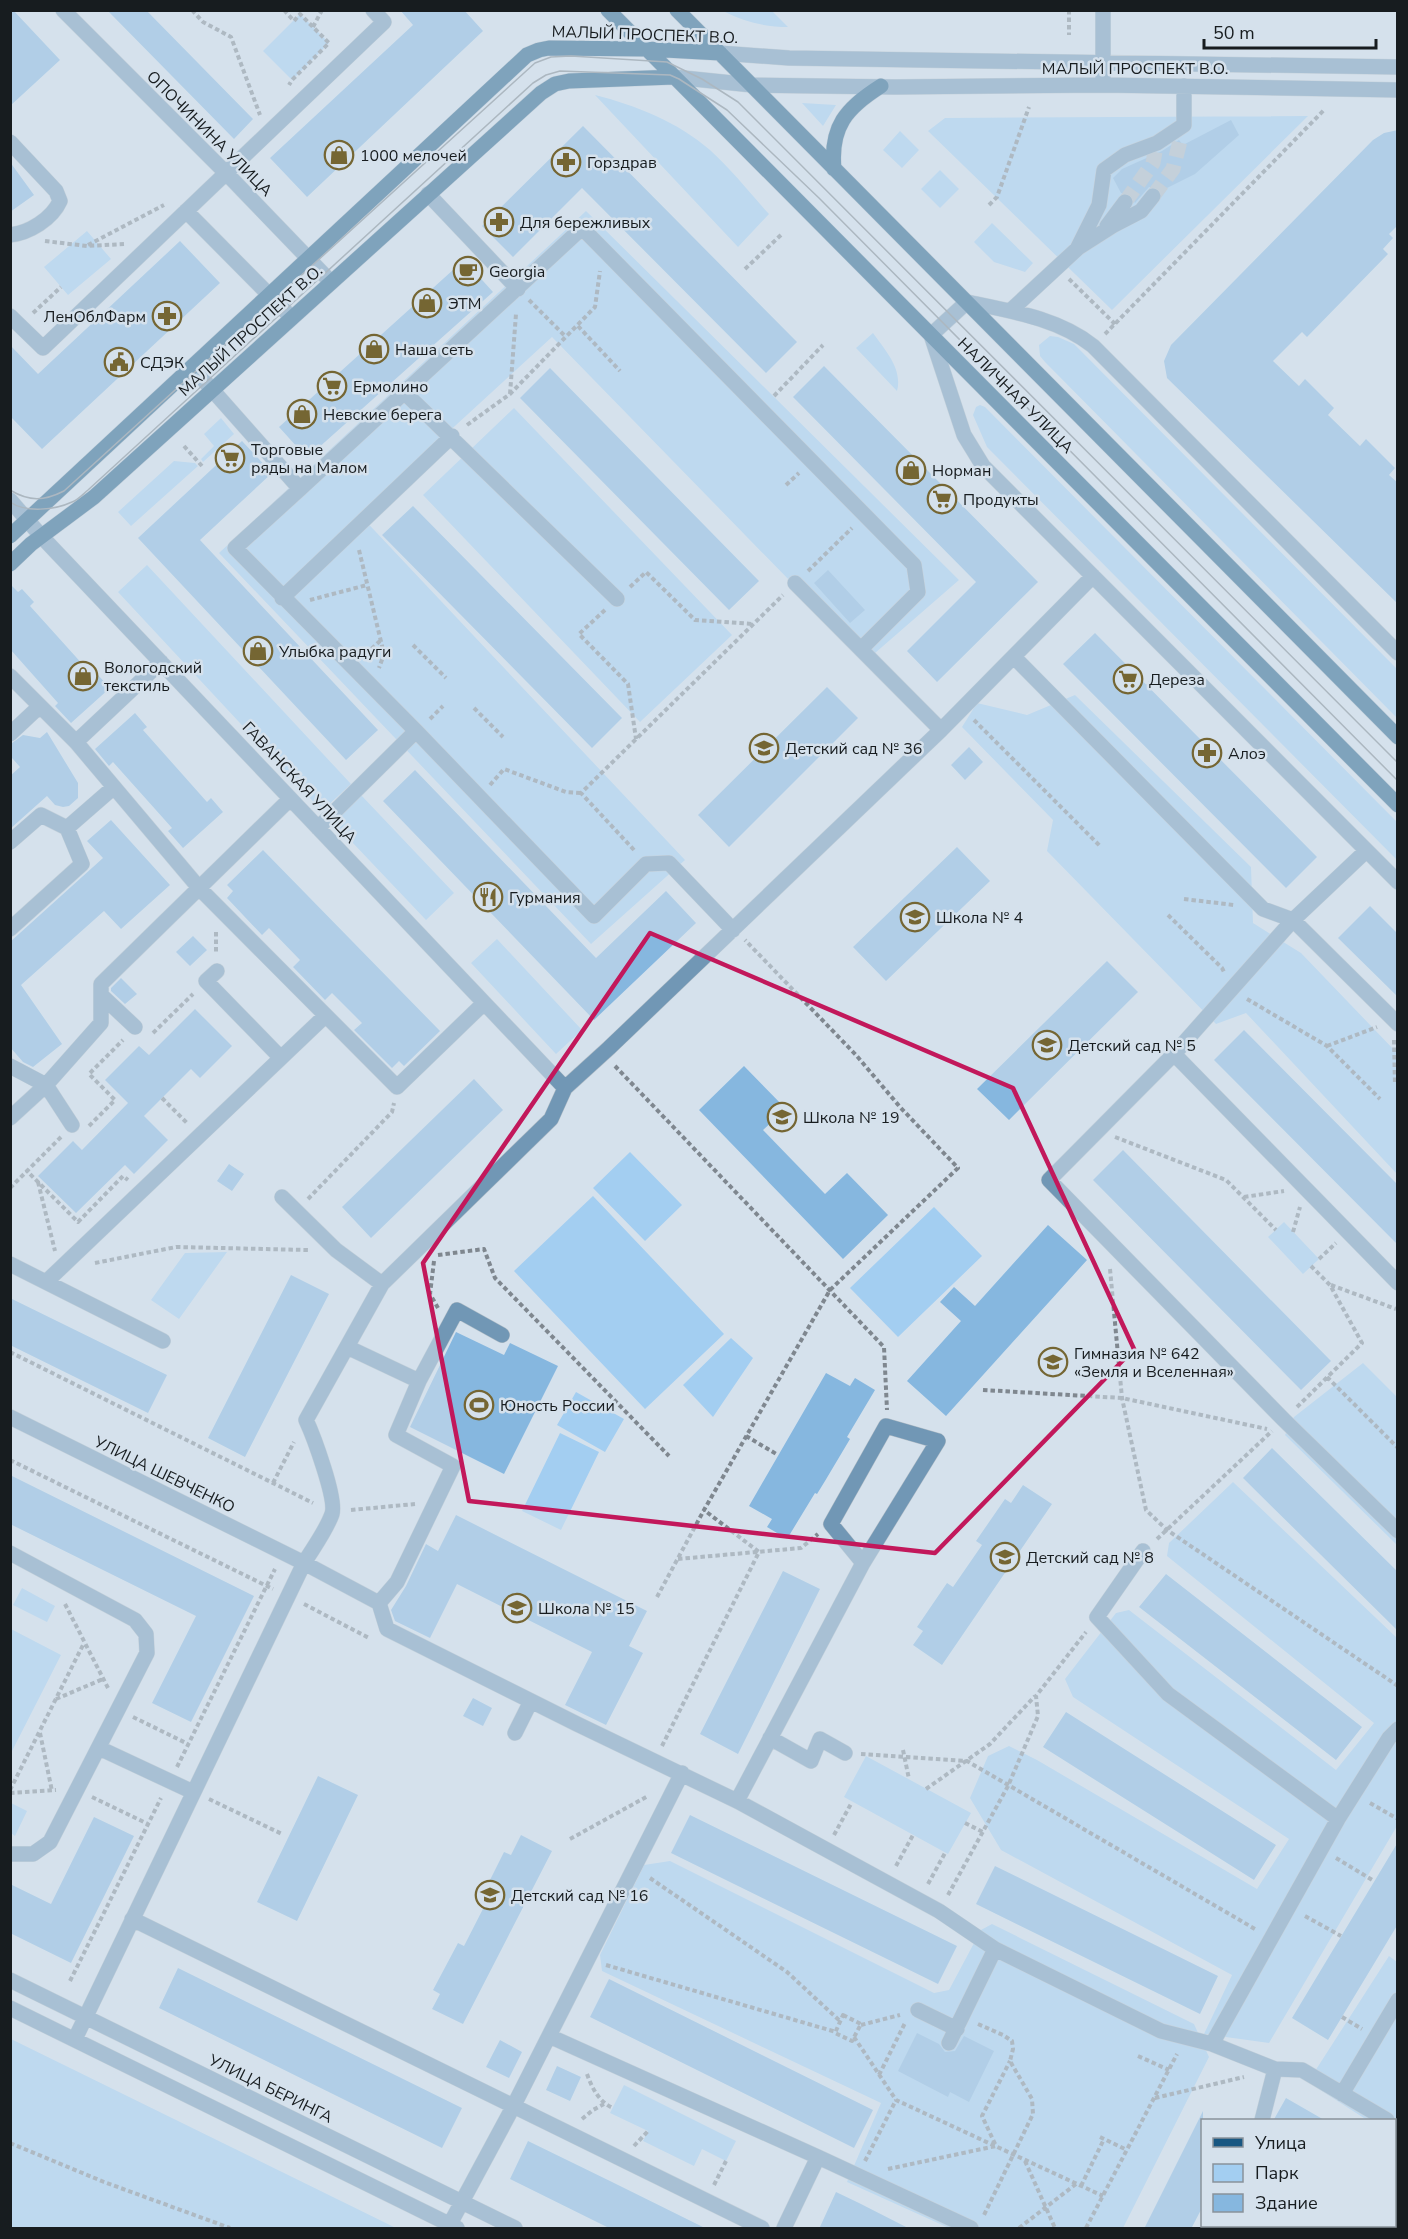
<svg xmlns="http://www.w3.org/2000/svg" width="1408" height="2239" font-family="'Nunito Sans',sans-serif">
<rect width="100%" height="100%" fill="#d5e1ec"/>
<path fill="#a3cef1" d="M723,11H772L788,27C765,27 744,22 723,11Z
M300,14L329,43L292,80L263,51Z
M595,95C635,105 678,122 710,150C731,169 750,193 769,214L738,247Z
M802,103L836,105L823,126Z
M1308,116L1112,310L928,131L945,118Z
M900,131L919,150L902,168L883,150Z
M940,170L959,189L940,208L921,189Z
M586,211L959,580L867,660L552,337L359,514L685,860L591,944L219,553Z
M992,223L1033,263L1025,272L994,262L974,242Z
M87,231L111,259L68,295L44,267Z
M873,333C885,350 903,369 897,391L856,348Z
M1050,336L1058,337L1074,344L1397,669V718L1045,362L1040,356L1039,345Z
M980,405L985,407L1397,822V860L987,447L973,415L976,407Z
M514,408L732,635L640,722L423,495Z
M221,418L234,434L203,462L201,459L214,446L204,434Z
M174,461L195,463L198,466L131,526L118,512Z
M147,565L351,784L322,811L118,592Z
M1075,695L1251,867L1253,923L1301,953L1397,1053V1174L1246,1013L1216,1024L1047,851L1053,820L962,727L977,703L1027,715Z
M361,795L454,893L426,920L333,822Z
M497,939L582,1030L556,1054L471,963Z
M630,1152L682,1205L645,1241L593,1188Z
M593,1196L724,1334L645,1409L514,1271Z
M934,1207L982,1256L898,1337L850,1288Z
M1284,1222L1319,1259L1303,1274L1268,1237Z
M227,1252L179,1319L151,1300L185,1253Z
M731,1338L753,1358L713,1417L683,1385Z
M1363,1363L1397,1397V1545L1285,1435L1294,1417Z
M576,1392L624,1419L605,1452L557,1425Z
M560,1433L599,1452L561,1530L522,1511Z
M1233,1482L1397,1638V1826L1269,2043L1204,2034L1232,1975L1001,1850L970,1798L988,1756L1009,1746L1037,1760L1257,1889L1289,1839L1073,1697L1065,1679L1116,1613L1129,1610L1336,1770L1374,1723L1167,1556L1169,1543Z
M22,1588L55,1606L47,1622L13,1605Z
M11,1629L61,1655L11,1753Z
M866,1756L971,1813L948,1854L844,1797Z
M11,1803L27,1811L15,1836L11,1833Z
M670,1861L934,1993L949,1990L981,1930L992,1924L1194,2024L1209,2057L1123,2228H949L847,2182L881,2103L602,1971L600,1955L644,1865Z
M1389,1956L1397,1962V2140L1395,2138L1394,2120H1367L1308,2082Z
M10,2039H11L396,2228H11Z
M624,2085L736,2141L726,2161L702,2149L694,2166L643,2141L648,2131L610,2113Z
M1395,2215L1397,2216V2228H1232L1233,2226H1394Z"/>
<path fill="#86b7df" d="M10,10H13L60,60L10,106Z
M107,10H146L253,119L234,139Z
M400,10H464L483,31L307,197L270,158L413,25Z
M1231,120L1239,135L1195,174L1161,191L1155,187H1149L1135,203L1130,194L1121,193L1113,178L1122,169L1162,151L1179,140L1183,145Z
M583,126L797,342L766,373L582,188L513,257L482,226Z
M1398,130V225L1389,234L1393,238L1383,249L1388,254L1307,337L1302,332L1273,361L1299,386L1305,379L1334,408L1328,415L1360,446L1366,439L1395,468L1389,475L1398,483V604L1167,378L1164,361L1171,345L1373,140L1384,133Z
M10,162L34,195L10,212Z
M180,241L220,283L42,449L10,416V345L38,374Z
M464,260L493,292L307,458L279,427Z
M824,366L1038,582L937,682L907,651L976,582L793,397Z
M550,368L759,581L729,610L520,398Z
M242,441L272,473L200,540L378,730L346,760L138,538Z
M413,506L622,718L592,748L382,535Z
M828,570L865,610L850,623L814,583Z
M10,584L18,592L22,589L34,602L30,606L94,677L97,674L110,688L71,723L55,706L58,703L10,649Z
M1095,633L1317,857L1286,888L1063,664Z
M827,687L858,718L729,847L698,815Z
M135,713L147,727L143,730L207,802L211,798L223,812L183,848L168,831L172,828L113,762L109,766L95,749Z
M47,732L78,783V798L69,806L63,807L55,805L47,796L10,829V776L20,767L12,758V743L23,735L40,738Z
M969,747L983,762L965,780L951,765Z
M415,770L596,958L666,891L696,923L594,1020L383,801Z
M111,820L170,885L121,929L104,911L21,985L62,1044L33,1067L23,1062L10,1047V942L103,858L87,841Z
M957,847L990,881L886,981L853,947Z
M263,850L440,1031L404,1066L399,1061L392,1068L354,1030L362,1023L332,993L325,1000L293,967L300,960L269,928L262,935L227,898L233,891L227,885Z
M1370,906L1398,934V997L1338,938Z
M193,936L207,950L190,966L176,952Z
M1107,961L1138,992L1009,1120L977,1089Z
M121,978L137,994L125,1004L111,991V988Z
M195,1009L232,1046L200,1078L191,1069L144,1116L168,1140L134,1174L125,1165L76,1213L38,1176L73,1141L82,1150L128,1103L105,1080L139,1046L149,1055Z
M1244,1030L1398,1185V1245L1214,1060Z
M744,1066L786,1109L763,1130L825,1194L847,1173L888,1215L843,1259L699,1110Z
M474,1079L503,1110L371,1238L342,1207Z
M1123,1150L1331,1361L1301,1390L1093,1180Z
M229,1164L244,1174L232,1191L217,1181Z
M1048,1225L1087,1260L946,1416L907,1381L961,1321L940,1302L954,1287L975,1306Z
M291,1275L329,1294L245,1457L208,1438Z
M10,1298L167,1375L148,1413L10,1345Z
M456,1332L504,1355L510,1343L558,1366L504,1474L410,1427Z
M826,1373L850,1386L855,1378L875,1390L847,1437L850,1439L825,1481L817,1494L815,1493L787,1539L767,1527L772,1519L749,1506Z
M1272,1448L1398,1572V1631L1243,1478Z
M10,1475L254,1596L191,1722L152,1703L196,1616L10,1524Z
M1023,1485L1052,1504L942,1665L913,1645L923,1631L917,1627L947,1583L953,1587L982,1545L976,1541L1005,1499L1011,1503Z
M456,1515L647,1611L629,1646L643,1653L606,1725L565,1705L592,1652L457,1584L430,1638L395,1621L391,1610L406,1586L426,1544L438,1551Z
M783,1571L820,1589L738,1754L700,1734Z
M1166,1574L1362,1727L1336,1760L1139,1607Z
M473,1698L492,1708L483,1726L463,1716Z
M1066,1712L1276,1845L1254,1880L1043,1747Z
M318,1776L358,1795L297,1921L257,1902Z
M690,1815L957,1946L938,1984L671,1853Z
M94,1817L134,1836L71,1963L10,1933V1884L51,1904Z
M521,1835L552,1851L463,2024L432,2009L440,1994L433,1990L458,1943L464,1946L487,1901L481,1898L504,1852L511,1855Z
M1398,1842V1924L1328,2040L1292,2018Z
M995,1866L1218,1976L1200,2014L976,1904Z
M178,1968L462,2108L442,2148L159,2008Z
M609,1979L873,2110L854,2148L590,2017Z
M917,2033L939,2044L945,2052L955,2051L964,2036L994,2051L969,2102L950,2092L948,2097L898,2071Z
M500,2040L522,2052L509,2078L486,2067Z
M557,2066L581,2077L570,2101L546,2090Z
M1286,2098L1326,2121H1273Z
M1203,2111V2206L1191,2229H1144Z
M528,2141L610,2181L707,2229H611L510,2179Z
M836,2192L859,2203L910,2229H819Z"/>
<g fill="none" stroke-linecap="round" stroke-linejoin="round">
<path stroke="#afbac3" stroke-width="15" stroke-dasharray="15 8" stroke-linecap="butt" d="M1153,196L1173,169L1180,141
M1125,202L1153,163L1155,152"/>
<g stroke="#b3bec7" stroke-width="16">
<path id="minor" d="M63,10L226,173L330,281
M720,53L789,58L1398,67
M674,77L752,85L895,87L1103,85L1398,90
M1103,85V10
M10,142L56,191L60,201C52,219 29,233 10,235
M428,194L518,289
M186,211L291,317
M1107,226L1125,202
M1078,248L1114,225L1141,211L1153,196
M1010,311L1077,249L1099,205L1104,170L1125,155L1157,143L1184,125V86
M10,316L43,348L384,22L373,10
M192,367L300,489L582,228L914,565L918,592L861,649
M405,393L617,599
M300,489L235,548L416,731L594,916L646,864L669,863L733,930
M10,500L42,537L565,1088
M795,583L941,730
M282,598L452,436
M1398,653L1093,346C1058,318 1010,311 967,302L931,335L964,435L983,466L1398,882
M1014,657L1263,909L1293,920L1174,1054L1049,1180L1284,1420L1398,1531
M10,676L76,742L200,889L397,1087L484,1003
M10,734L40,706
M76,742L161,662
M67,828L114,787
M318,828L416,731
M10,842L41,815L67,828L82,864L10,929
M1366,851L1293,920L1398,1024
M217,971L206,981L281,1058
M101,995L135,1027
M1174,1054L1398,1283
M10,1066L46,1085L72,1125
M10,1118L46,1085L101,1023V984L290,799
M282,1197L336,1250L382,1284
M10,1264L163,1341
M46,1282L325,1016
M347,1347L419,1381L396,1435L453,1466L397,1582L379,1603
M419,1381L457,1310L502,1335
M10,1417L304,1563L379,1603L387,1629L577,1724L737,1801L939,1911L995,1949L1161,2031L1212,2044L1275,2069L1302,2070L1387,2120
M1143,1551L1097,1617L1168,1694L1338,1819
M10,1553L135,1620L146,1634L147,1653L50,1842L33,1854H10
M515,1733L531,1701
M770,1738L811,1761L820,1739L845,1753
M99,1748L193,1792
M737,1801L863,1563L938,1441L886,1426L831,1524L863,1563
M132,1919L762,2228
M10,1980L515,2228
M10,2008L457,2228
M918,2010L957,2029
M549,2036L818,2157L971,2228
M75,2039L304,1563C313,1548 326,1531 332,1514C337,1499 313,1435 306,1420L382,1284L551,1119L565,1088L609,1048L941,730L1093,576
M949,2043L995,1949
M1212,2044L1338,1819L1389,1738L1398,1729
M1342,2094L1398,2000
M1262,2120L1275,2069
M450,2224L513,2107L682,1773
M784,2228L818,2157
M1219,2228L1221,2226"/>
</g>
<g stroke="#b3bec7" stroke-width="16">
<path id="major" d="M608,10L1398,805
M677,10L1398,737
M834,169C830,127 846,108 881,86
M10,536L527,55L539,50L549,48L647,49L720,53
M10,564L31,544L94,497L541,93L555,84L569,81L674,77"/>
</g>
<path stroke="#7f878f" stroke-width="4" stroke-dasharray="4.5 3" stroke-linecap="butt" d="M192,10L203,22L231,37L260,115
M284,10L294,21L300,14L329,43L292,80L289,85
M1069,10V35
M313,27L322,10
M989,205L997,197L1029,107
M45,241L87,246L124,244
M88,245L164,205
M745,269L782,234
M1069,279L1115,324
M529,300L566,337
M33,313L61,287
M578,326L620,371
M1105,334L1325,109
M510,394L516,314
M774,396L823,345
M467,425L510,394L595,307L600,271
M184,446L202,466
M786,485L799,473
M359,550L384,654L379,668
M808,571L852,528
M630,587L646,572L695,620L753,624
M310,600L367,585
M605,610L579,634L628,684L636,739
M413,645L446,678
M366,654L380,641
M1148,686L1153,679
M474,708L503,737
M430,719L443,706
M974,720L1101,847
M490,785L504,769L566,792L581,793
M634,850L581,793L783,595
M1184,899L1234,905
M1168,915L1222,968L1224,972
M216,932V954
M1247,999L1327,1046L1380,1099
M153,1033L193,994
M1394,1040L1395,1085
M1327,1046L1377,1027
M615,1066L884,1347L887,1410
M162,1098L187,1123
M89,1126L115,1100L89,1074L123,1040
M61,1137L27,1171L78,1222L123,1176L128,1180
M1115,1137L1226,1180L1276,1230
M38,1182L55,1251
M10,1188L27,1171
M1244,1197L1284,1191
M308,1199L392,1112L394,1103
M1293,1232L1300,1207
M438,1255L484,1249L495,1278L669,1456
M1319,1259L1336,1243
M434,1261L430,1294L438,1308
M95,1263L176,1247L308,1250
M1110,1269L1122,1398L1146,1510L1167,1530L1398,1686
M1331,1285L1396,1309
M10,1352L313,1503
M1327,1377L1398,1448
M983,1390L1122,1398L1267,1429
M1297,1407L1362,1343L1330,1285L1311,1266
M746,1436L778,1455
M10,1460L273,1589
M273,1483L294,1442
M351,1510L415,1504
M1157,1539L1272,1431
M678,1559L801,1548L818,1534
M657,1597L704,1510L830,1290L958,1168L900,1107L856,1055L745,940
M65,1604L108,1688
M304,1604L369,1638
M56,1699L103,1679
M133,1717L188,1744
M40,1733L52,1791
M662,1746L759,1552L704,1510
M903,1750L909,1779
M861,1754L967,1761L1255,1929
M177,1767L275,1569
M926,1789L990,1744L1035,1696
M10,1790L84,1643
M10,1793L56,1790
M92,1797L148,1824
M209,1799L282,1834
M1370,1803L1398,1819
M965,1823L983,1832
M834,1835L852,1802
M570,1839L648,1796
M1336,1858L1374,1881
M896,1866L913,1835
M650,1878L787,1972L841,2022
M928,1884L945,1853
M948,1895L1008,1786L1038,1716L1036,1696L1086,1632
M1305,1916L1341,1936
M606,1965L836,2032
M70,1981L161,1798
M843,2015L861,2024L852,2041L835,2033Z
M1342,2017L1362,2029
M978,2024L1003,2035L1012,2041L1013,2049L1010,2061L1032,2099L1033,2114L983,2217
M861,2025L900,2015
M854,2037L896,2100L1103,2196
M1138,2056L1169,2070
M587,2074C592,2088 599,2102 613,2108
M879,2075L905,2023
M1155,2098L1244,2077
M582,2119L593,2110L604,2104
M1100,2137L1127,2150
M10,2143L104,2182L230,2228
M634,2146L648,2131
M865,2161L896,2100
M1025,2161L1055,2228
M888,2169L996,2146L982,2116L1010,2061
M714,2185L726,2161
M1081,2186L1104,2139
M1279,2226L1280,2228
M1019,2228L1076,2184
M1086,2228L1177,2054"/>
<use href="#minor" stroke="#7197b5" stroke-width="15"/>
<use href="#major" stroke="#185782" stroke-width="15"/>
<path stroke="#7b848b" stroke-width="1.5" d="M10,490C30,502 44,501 64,491L535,63L551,57L571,56L667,62L702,79L738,102L1398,763
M10,502C26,513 55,510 72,502C78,500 83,494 88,490L533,83L546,75L560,71L670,75L679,79L727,110L819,198L1398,781"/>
</g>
<path d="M0 0H1408V2239H0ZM650,933L1013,1088L1134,1349L935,1553L469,1501L423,1263Z" fill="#d5e1ec" fill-opacity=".55" fill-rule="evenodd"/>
<path fill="none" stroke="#c2185b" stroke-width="4.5" stroke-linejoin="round" d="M650,933L1013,1088L1134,1349L935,1553L469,1501L423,1263Z"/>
<defs>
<g id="shop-ring" transform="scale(1.5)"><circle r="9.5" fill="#d5e1ec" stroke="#756633" stroke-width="1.5"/><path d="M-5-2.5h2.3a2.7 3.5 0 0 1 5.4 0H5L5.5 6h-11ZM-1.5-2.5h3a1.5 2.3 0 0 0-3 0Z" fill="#756633"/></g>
<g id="pharmacy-ring" transform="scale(1.5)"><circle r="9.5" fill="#d5e1ec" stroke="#756633" stroke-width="1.5"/><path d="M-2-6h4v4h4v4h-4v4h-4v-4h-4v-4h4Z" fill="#756633"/></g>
<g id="cafe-ring" transform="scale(1.5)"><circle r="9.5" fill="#d5e1ec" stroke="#756633" stroke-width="1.5"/><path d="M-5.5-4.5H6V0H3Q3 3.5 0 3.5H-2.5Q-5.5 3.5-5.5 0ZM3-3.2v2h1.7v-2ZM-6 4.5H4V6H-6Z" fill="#756633"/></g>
<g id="civic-ring" transform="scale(1.5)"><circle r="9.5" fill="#d5e1ec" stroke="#756633" stroke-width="1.5"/><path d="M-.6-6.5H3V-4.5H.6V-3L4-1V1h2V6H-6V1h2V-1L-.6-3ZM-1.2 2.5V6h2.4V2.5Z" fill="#756633"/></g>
<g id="supermarket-ring" transform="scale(1.5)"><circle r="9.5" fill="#d5e1ec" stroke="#756633" stroke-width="1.5"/><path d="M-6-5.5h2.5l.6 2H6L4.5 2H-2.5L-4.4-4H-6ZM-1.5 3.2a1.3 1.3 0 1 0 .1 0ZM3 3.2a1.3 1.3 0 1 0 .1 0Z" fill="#756633"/></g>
<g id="school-ring" transform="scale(1.5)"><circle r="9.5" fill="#d5e1ec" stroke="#756633" stroke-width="1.5"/><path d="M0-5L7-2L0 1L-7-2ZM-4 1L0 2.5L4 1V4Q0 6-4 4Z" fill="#756633"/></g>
<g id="restaurant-ring" transform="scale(1.5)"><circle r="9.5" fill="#d5e1ec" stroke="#756633" stroke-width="1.5"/><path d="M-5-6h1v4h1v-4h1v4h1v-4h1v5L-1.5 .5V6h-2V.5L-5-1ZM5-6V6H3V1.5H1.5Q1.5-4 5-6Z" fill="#756633"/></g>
<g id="stadium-ring" transform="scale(1.5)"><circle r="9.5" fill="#d5e1ec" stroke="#756633" stroke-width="1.5"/><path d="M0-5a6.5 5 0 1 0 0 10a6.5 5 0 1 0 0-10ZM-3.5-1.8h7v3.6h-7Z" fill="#756633"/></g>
</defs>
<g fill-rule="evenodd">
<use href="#shop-ring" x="339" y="155"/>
<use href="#pharmacy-ring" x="566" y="162"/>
<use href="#pharmacy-ring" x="499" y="222"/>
<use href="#cafe-ring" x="468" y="271"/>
<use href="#shop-ring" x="427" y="303"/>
<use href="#pharmacy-ring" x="167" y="316"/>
<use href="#shop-ring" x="374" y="349"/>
<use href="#civic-ring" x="119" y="362"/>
<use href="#supermarket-ring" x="332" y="386"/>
<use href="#shop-ring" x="302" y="414"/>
<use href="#supermarket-ring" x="230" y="458"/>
<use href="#shop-ring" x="911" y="470"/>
<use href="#supermarket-ring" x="942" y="499"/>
<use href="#shop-ring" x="258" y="651"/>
<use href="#shop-ring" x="83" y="676"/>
<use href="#supermarket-ring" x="1128" y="679"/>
<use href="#school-ring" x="764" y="748"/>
<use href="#pharmacy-ring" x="1207" y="753"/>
<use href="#restaurant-ring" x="488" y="897"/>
<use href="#school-ring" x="915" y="917"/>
<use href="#school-ring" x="1047" y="1045"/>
<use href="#school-ring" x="782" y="1117"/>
<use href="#school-ring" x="1053" y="1362"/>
<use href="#stadium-ring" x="479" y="1405"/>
<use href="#school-ring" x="1005" y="1557"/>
<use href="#school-ring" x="517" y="1608"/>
<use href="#school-ring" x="490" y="1895"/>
</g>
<g text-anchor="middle" stroke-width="5" stroke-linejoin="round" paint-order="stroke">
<g font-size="16" fill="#171c1f" stroke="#d5e1ec">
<text transform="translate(645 34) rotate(2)" y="6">МАЛЫЙ ПРОСПЕКТ В.О.</text>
<text x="1135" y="74">МАЛЫЙ ПРОСПЕКТ В.О.</text>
<text transform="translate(210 133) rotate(45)" y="6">ОПОЧИНИНА УЛИЦА</text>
<text transform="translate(250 330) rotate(-42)" y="6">МАЛЫЙ ПРОСПЕКТ В.О.</text>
<text transform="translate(1016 395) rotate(45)" y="6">НАЛИЧНАЯ УЛИЦА</text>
<text transform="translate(300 782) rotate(47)" y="6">ГАВАНСКАЯ УЛИЦА</text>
<text transform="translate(165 1474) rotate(26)" y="6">УЛИЦА ШЕВЧЕНКО</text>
<text transform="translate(271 2088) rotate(26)" y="6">УЛИЦА БЕРИНГА</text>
</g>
<g font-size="16" fill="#171c1f" stroke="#d5e1ec" text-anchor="start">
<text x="360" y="161">1000 мелочей</text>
<text x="587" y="168">Горздрав</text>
<text x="520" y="228">Для бережливых</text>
<text x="489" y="277">Georgia</text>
<text x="448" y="309">ЭТМ</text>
<text x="146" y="322" text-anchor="end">ЛенОблФарм</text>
<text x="395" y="355">Наша сеть</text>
<text x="140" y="368">СДЭК</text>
<text x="353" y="392">Ермолино</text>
<text x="323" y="420">Невские берега</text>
<text x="251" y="455">Торговые<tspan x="251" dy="18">ряды на Малом</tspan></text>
<text x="932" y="476">Норман</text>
<text x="963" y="505">Продукты</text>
<text x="279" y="657">Улыбка радуги</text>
<text x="104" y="673">Вологодский<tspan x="104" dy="18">текстиль</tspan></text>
<text x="1149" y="685">Дереза</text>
<text x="785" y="754">Детский сад № 36</text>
<text x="1228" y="759">Алоэ</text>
<text x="509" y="903">Гурмания</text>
<text x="936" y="923">Школа № 4</text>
<text x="1068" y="1051">Детский сад № 5</text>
<text x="803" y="1123">Школа № 19</text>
<text x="1074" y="1359">Гимназия № 642<tspan x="1074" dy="18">«Земля и Вселенная»</tspan></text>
<text x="500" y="1411">Юность России</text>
<text x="1026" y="1563">Детский сад № 8</text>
<text x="538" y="1614">Школа № 15</text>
<text x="511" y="1901">Детский сад № 16</text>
</g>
</g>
<rect width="1408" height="2239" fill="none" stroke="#171c1f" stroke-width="24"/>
<rect x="1201" y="2119" width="195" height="108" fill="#d5e1ec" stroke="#89929a" stroke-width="1.5"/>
<rect x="1213" y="2138" width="30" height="9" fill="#185782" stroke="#89929a" stroke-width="1.5"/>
<text x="1255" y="2149" font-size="18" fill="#171c1f">Улица</text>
<rect x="1213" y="2164" width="30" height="18" fill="#a3cef1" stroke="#89929a" stroke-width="1.5"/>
<text x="1255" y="2179" font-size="18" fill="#171c1f">Парк</text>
<rect x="1213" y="2194" width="30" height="18" fill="#86b7df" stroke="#89929a" stroke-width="1.5"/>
<text x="1255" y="2209" font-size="18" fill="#171c1f">Здание</text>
<path d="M1204 39v9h172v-9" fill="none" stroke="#171c1f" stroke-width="3"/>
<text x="1213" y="39" font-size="18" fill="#171c1f" stroke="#d5e1ec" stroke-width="4.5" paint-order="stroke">50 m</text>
</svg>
